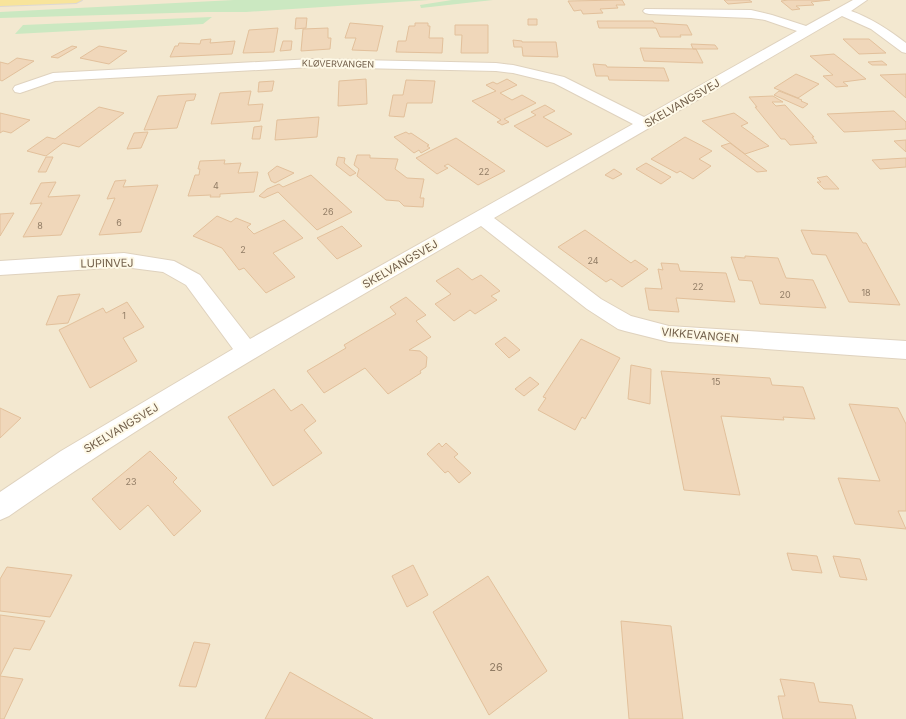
<svg xmlns="http://www.w3.org/2000/svg" width="906" height="719" font-family="Inter,sans-serif">
<rect width="100%" height="100%" fill="#fbf5e1"/>
<path fill="#f3e8d0" d="M0,0H906V719H0Z"/>
<path fill="#cbe8c1" d="M234,0H429L246,12H207L0,18V12Z
M452,0H493L421,8L420,5Z
M212,17L203,24L15,34L23,25Z"/>
<path fill="#f0d7ba" stroke="#e2c09b" d="M622,0L625,5H616L618,8L600,9L603,13L583,14L581,10L574,11L568,1Z
M724,0H749L752,2L728,4Z
M788,0H830L811,2L814,5L796,6L800,9L792,10L781,1Z
M296,18H307L306,28L295,29Z
M528,19H537V25H528Z
M597,21H653L654,23L687,25L692,35H680L681,37H660L656,28H599Z
M350,23L383,26L377,51L352,50L356,38H345Z
M415,23H428V26H430L429,38H443L442,53L396,52L398,41H406L409,26H415Z
M455,25H488V53H461L462,35H455Z
M278,28L274,52L243,53L249,30Z
M328,28V38H331L330,49L301,51L303,29Z
M211,39L210,43L235,41L232,54L170,57L175,46H178L179,43L200,44L201,40Z
M843,39H869L886,53L859,54Z
M513,40L522,41V42H556L558,57L523,56L522,47H514Z
M283,41H292L291,50L280,51Z
M691,44L715,45L718,49H693Z
M72,46L77,47L58,58L51,57Z
M99,46L127,51L109,64L80,58Z
M640,48L696,49L703,63L644,61Z
M834,54L866,79L843,82L848,86L836,87L823,76L833,75L810,56Z
M17,58L34,61L2,81L0,80V62L8,64Z
M882,61L887,65H872L868,62Z
M593,64L606,65L607,67L664,68L669,81L609,80L608,76H596Z
M796,74L819,84L798,98L774,88Z
M906,74V98L880,75Z
M366,79L367,104L338,106L339,81Z
M507,79L517,85L500,93L512,100L522,95L536,103L504,119L509,122L502,125L497,122L501,120L472,101L496,91L486,85L493,82L497,84Z
M406,80L435,81L432,103H407L404,117L389,116L393,95H403Z
M274,81L272,91L258,92L259,82Z
M251,91L248,105L263,104L260,121L211,124L220,93Z
M779,91L802,100L801,101L808,104L803,108L774,95Z
M189,94H196L194,100L186,101L177,128L144,130L158,96Z
M773,96L783,102H772L776,106L785,105L814,137H812L817,143L790,145L785,139H781L755,107H757L749,97Z
M545,105L555,111L543,117L572,134L547,147L514,126L536,115L531,112Z
M99,107L124,113L79,147L63,143L46,156L27,151L47,137L55,139Z
M894,111L906,122V129L844,132L827,114Z
M0,113L30,120L11,133L3,131L0,133Z
M734,113L748,123L741,126L769,146L745,154L702,121Z
M319,117L317,137L275,140L277,120Z
M262,126L260,139H252L254,127Z
M148,132L141,148L127,149L134,133Z
M406,132L409,134L411,133L429,145L427,146L430,148L421,153L419,150L414,153L394,137Z
M685,137L712,151L699,159L711,166L693,179L680,171L677,173L651,159Z
M456,138L505,171L478,185L448,164L444,166L448,168L437,174L416,158Z
M906,140V152L894,141Z
M730,143L767,171L757,172L721,146Z
M357,155H370V158L398,159L395,169L407,178L424,179L420,198H424L423,207L404,206L399,201L386,200L357,176L359,169L354,165Z
M46,157H53L46,172H38Z
M338,157L345,158L344,163L356,173L350,176L336,165Z
M906,158V167L880,169L872,160Z
M225,160L224,164L241,163L238,173L258,172L254,192L220,194V197H210L211,195L188,196L195,175H199L200,169H198L200,161Z
M646,163L671,177L661,184L636,169Z
M277,166L294,173L275,183L271,181L268,173Z
M614,169L622,174L613,179L605,175Z
M311,175L352,212L317,230L278,192L264,198L259,196L267,189L279,184L283,187Z
M827,176L839,189H824L817,182H821L817,178Z
M126,180L123,187L158,185L141,232L99,235L115,198L107,199L115,181Z
M56,182L48,197L80,195L61,235L23,237L42,203L30,204L41,183Z
M14,213L0,236V214Z
M217,216L231,222L236,218L251,224L247,227L254,234L284,220L303,238L273,253L295,277L266,293L244,268L239,270L222,248L193,236Z
M342,226L362,246L337,259L317,238Z
M585,230L631,263L635,260L648,269L622,287L611,279L606,282L558,247Z
M801,230L857,233L863,243H866L900,305L849,302L826,255L812,254Z
M745,256L778,258L786,278L813,280L826,308L760,304L752,281L739,280L731,257L745,258Z
M661,263L678,264L680,271L726,273L735,302L676,298L679,312L649,310L645,288L662,289L658,269L663,270Z
M458,268L472,280L481,275L500,291L491,296L497,300L475,314L470,310L454,321L435,304L451,294L436,281Z
M80,294L68,323L46,325L58,296Z
M406,297L426,315L416,321L431,337L409,350L420,351L427,357L426,367L420,371L421,373L388,394L365,368L324,393L307,371L346,348L344,345L396,314L390,307Z
M127,302L144,327L123,338L137,361L90,388L59,330L103,308L106,313Z
M505,337L520,350L509,358L495,344Z
M581,339L620,358L585,419L582,417L575,430L538,410L546,398L543,397Z
M631,365L651,369L650,404L628,399Z
M661,371L770,378L772,385L803,387L815,419L783,417L784,420L721,416L740,495L684,490Z
M530,377L539,384L524,396L515,389Z
M274,389L291,411L302,404L316,421L304,430L322,453L273,486L228,417Z
M849,404L898,408L906,424V511H898L906,529L855,524L838,478L880,481Z
M0,408L21,418L0,438Z
M439,443L442,447L446,443L458,454L454,457L471,473L459,483L448,471L445,473L427,454Z
M150,451L177,478L173,482L201,511L174,536L148,505L120,530L92,499Z
M787,553L817,556L822,573L792,570Z
M833,556L860,559L867,580L840,577Z
M413,565L428,595L407,607L392,576Z
M7,567L72,575L50,617L0,611V579Z
M488,576L547,671L489,715L433,612Z
M0,615L45,621L30,650L14,648L0,676Z
M621,621L671,626L683,719H629Z
M194,642L210,644L196,687L179,686Z
M290,672L373,719H265Z
M0,676L23,679L4,719H0Z
M780,679L814,683L819,702L852,705L856,719H783L778,696H785Z"/>
<g fill="none" stroke-linecap="round" stroke-linejoin="round">
<g stroke="#dfd2be" stroke-width="2">
<path id="minor" d="M853,0H867L851,11C871,18 889,30 906,43V53L902,52L871,29L842,16L494,218L601,299L631,316L669,326L906,341V359L669,342L625,331L618,329L587,309L481,226C321,319 160,410 9,516L0,520V492L61,451L233,349L186,285L163,272L124,267L0,275V261L124,253L174,261L200,275L250,339L633,124L554,83L513,73L496,71L312,67L55,81L20,93L15,92L13,89L15,86L53,73L312,59L496,63L513,65L564,77L644,117L797,31L765,20L751,18L649,14L645,13L643,11L645,9L751,10L772,15L806,26Z"/>
</g>
<g stroke="#ddd8d3" stroke-width="2">
<path id="major" d="M0,0H82L76,3L0,6Z"/>
</g>
<use href="#minor" fill="#fff" fill-rule="evenodd"/>
<use href="#major" fill="#f8e49b" fill-rule="evenodd"/>
</g>
<g text-anchor="middle" stroke-width="4" stroke-linejoin="round" paint-order="stroke">
<g font-size="9" fill="#715e49" stroke="#fef9e7">
<text transform="translate(338 64) rotate(1)" y="3">KLØVERVANGEN</text>
</g>
<g font-size="9" fill="#917c65">
<text x="484" y="175">22</text>
<text x="216" y="189">4</text>
<text x="328" y="215">26</text>
<text x="119" y="226">6</text>
<text x="40" y="229">8</text>
<text x="243" y="253">2</text>
<text x="593" y="264">24</text>
<text x="698" y="290">22</text>
<text x="866" y="296">18</text>
<text x="785" y="298">20</text>
<text x="124" y="319">1</text>
<text x="716" y="385">15</text>
<text x="131" y="485">23</text>
</g>
<g font-size="11" fill="#715e49" stroke="#fef9e7">
<text transform="translate(682 103) rotate(-30)" y="4">SKELVANGSVEJ</text>
<text transform="translate(107 263) rotate(-1)" y="4">LUPINVEJ</text>
<text transform="translate(400 264) rotate(-30)" y="4">SKELVANGSVEJ</text>
<text transform="translate(700 335) rotate(5)" y="4">VIKKEVANGEN</text>
<text transform="translate(121 428) rotate(-31)" y="4">SKELVANGSVEJ</text>
</g>
<g font-size="11" fill="#917c65">
<text x="496" y="671">26</text>
</g>
</g>
</svg>
